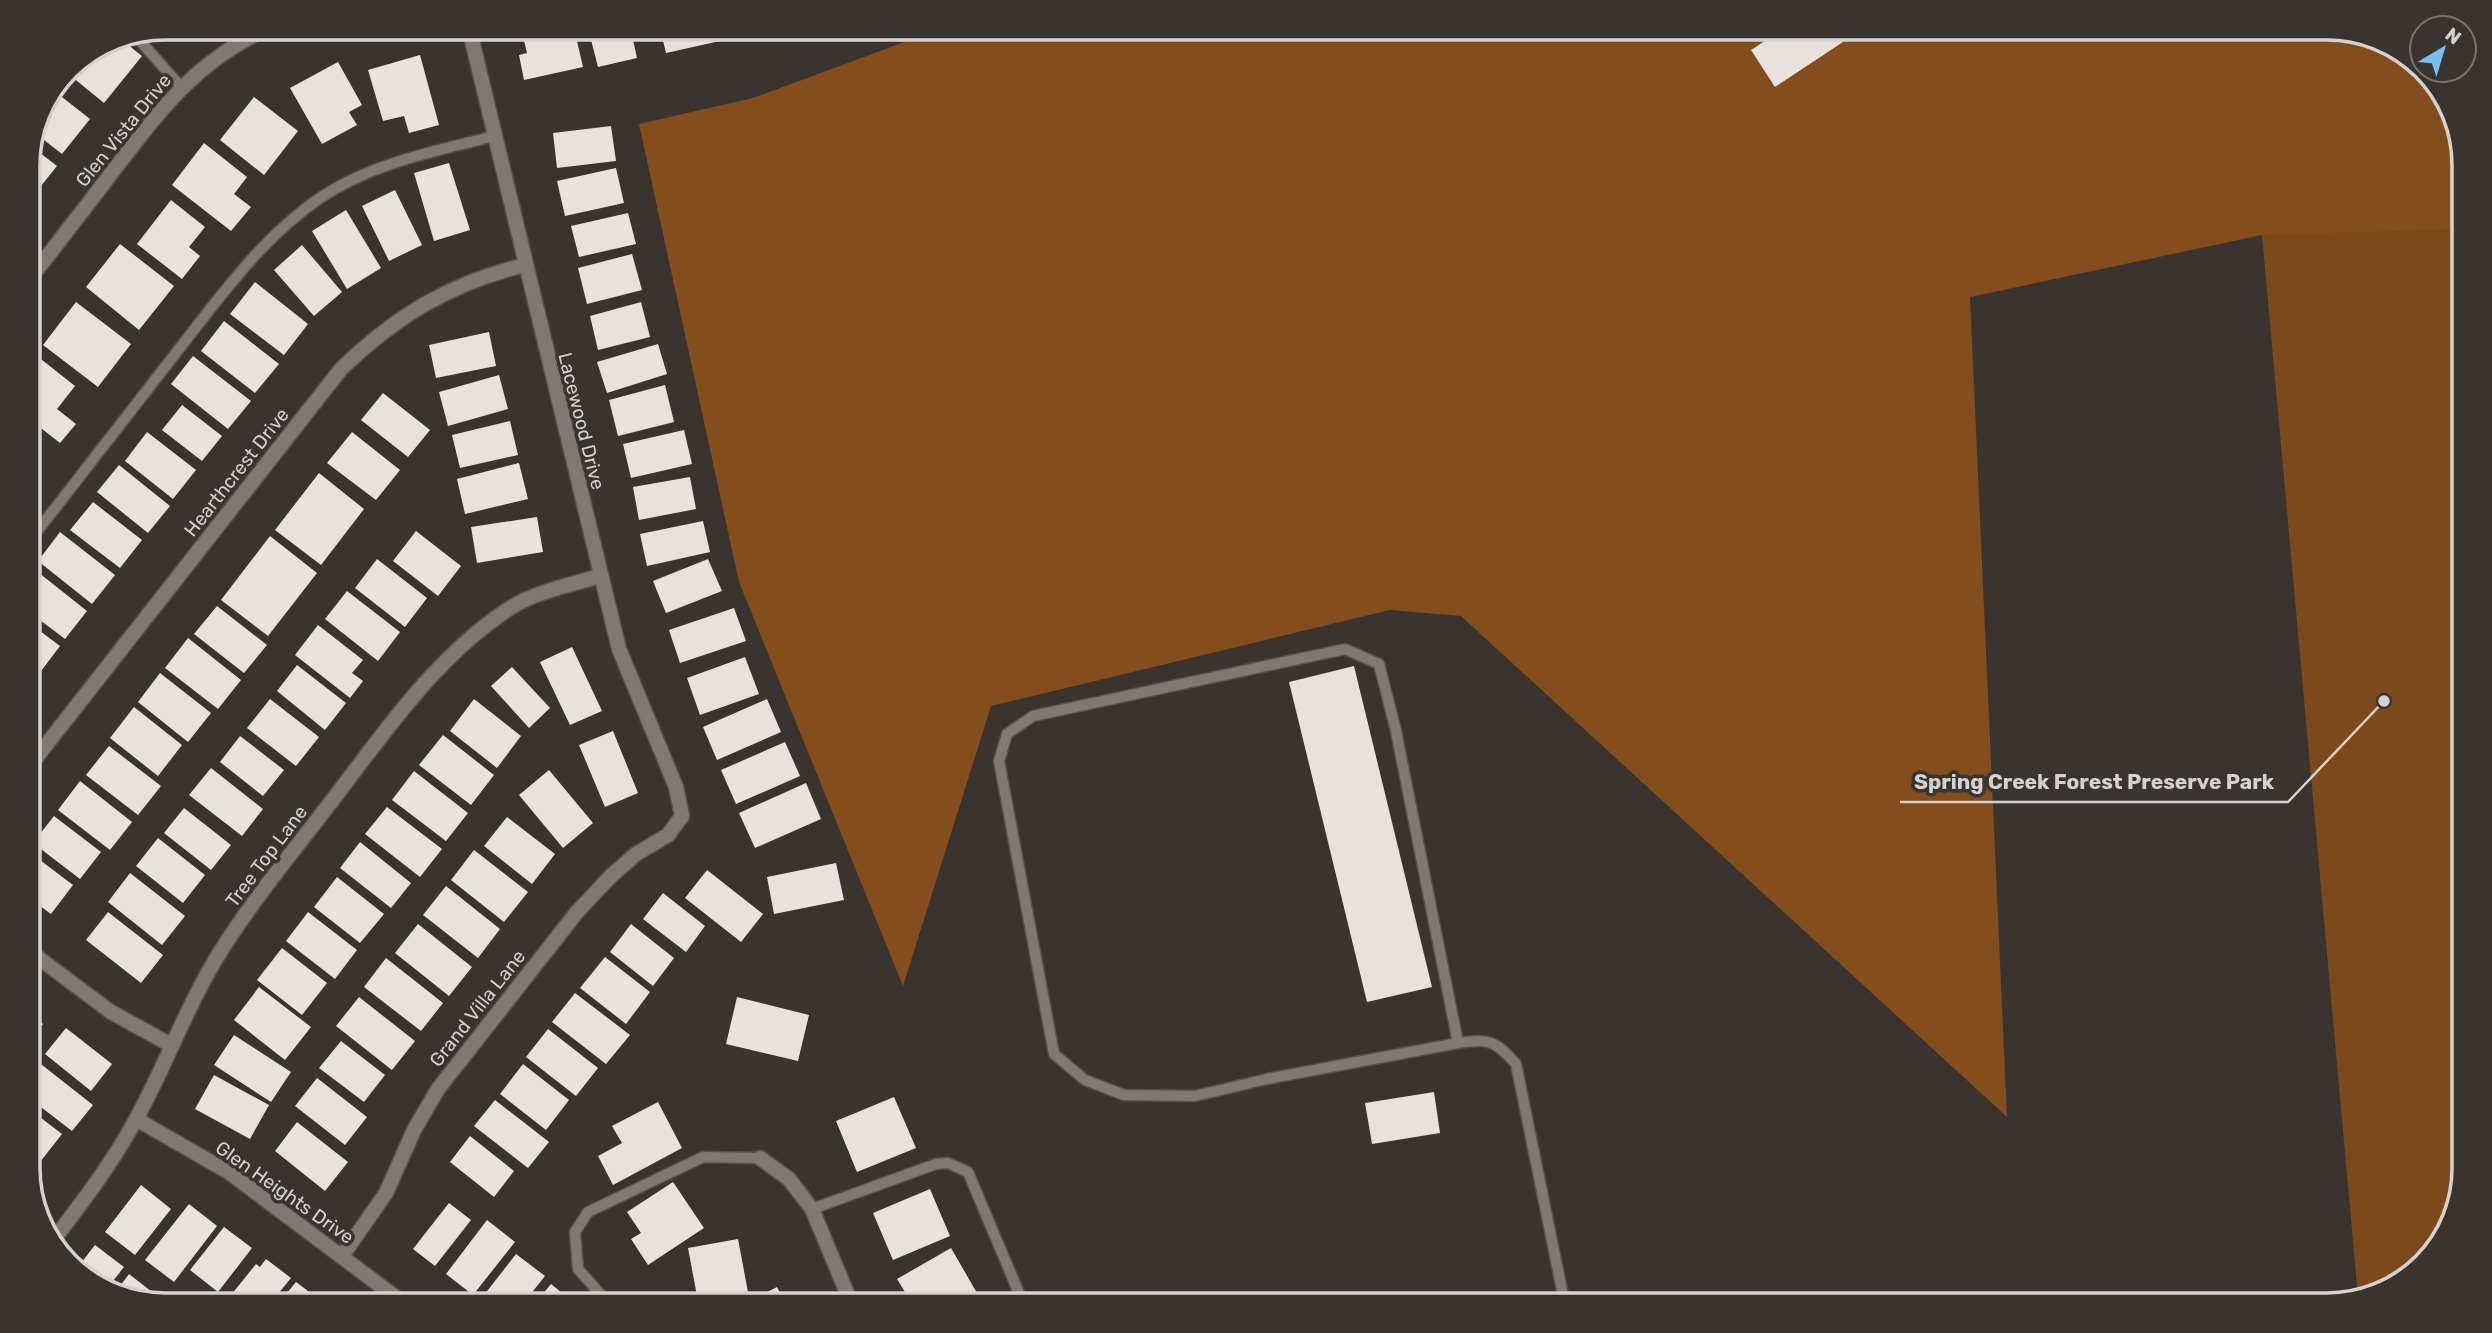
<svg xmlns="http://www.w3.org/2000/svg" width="2492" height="1333" font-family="Rubik,sans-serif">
<rect width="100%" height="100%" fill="#3a3430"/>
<path fill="#7c491b" d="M2086,28H2326L2388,42L2441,89L2464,157V1167L2450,1229L2396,1286L2358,1296L2262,235Z"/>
<path fill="#834d1c" d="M942,28H2326L2388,42L2441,89L2464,157V229L2262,235L1970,297L2007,1117L1461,616L1390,610L991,706L903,986L739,582L639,124L753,98Z"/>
<path fill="#e9e2dc" d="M521,28H574L583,67L524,80L519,55L527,53Z
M588,28H646L648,37L633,40L637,58L598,67Z
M660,28H717L720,41L666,53Z
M1785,28H1834L1843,42L1775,87L1751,50Z
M118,37L142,56L104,103L66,72L113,38Z
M420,55L439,125L409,133L404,116L383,121L368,70Z
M338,62L362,105L349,112L357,125L322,144L290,88Z
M53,90L90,119L62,154L35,133L42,105Z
M254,97L298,131L264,175L220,140Z
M611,126L616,161L557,168L553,133Z
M204,143L247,177L234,194L251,207L231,231L172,185Z
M31,146L57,166L28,202V157Z
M449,163L470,230L434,241L414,173Z
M616,168L624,203L565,216L557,181Z
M395,190L422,245L389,261L362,206Z
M171,200L205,227L189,247L200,256L182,279L137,244Z
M346,210L381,268L347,289L312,231Z
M628,213L636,244L579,257L571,226Z
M120,244L174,286L139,330L86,287Z
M302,245L342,292L314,316L274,270Z
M632,254L642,290L587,304L578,268Z
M255,282L308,324L284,355L230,314Z
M76,302L131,344L98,387L43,345Z
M641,302L650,337L598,350L590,316Z
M224,321L279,364L255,393L201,351Z
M489,332L496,366L436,378L429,345Z
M658,344L667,374L607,393L597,362Z
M37,356L75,386L57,409L76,424L60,443L28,418V367Z
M193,356L251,401L228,429L171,384Z
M499,375L508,409L448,426L439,392Z
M665,385L674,422L618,436L609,400Z
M383,393L430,430L408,457L361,420Z
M182,405L222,436L202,461L162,430Z
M510,421L518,455L460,468L452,435Z
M684,430L692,464L631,478L623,444Z
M147,432L196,470L173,499L125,461Z
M352,432L400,470L376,500L327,463Z
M519,463L528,499L465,514L457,479Z
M119,465L170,506L148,533L97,492Z
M319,473L364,509L321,565L275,530Z
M690,477L696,509L639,520L633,487Z
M93,502L142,540L120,568L70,530Z
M537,517L543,552L477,563L471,527Z
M703,521L710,552L647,566L640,534Z
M416,531L461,566L438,596L393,561Z
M60,532L115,575L92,604L38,561Z
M270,536L317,573L268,636L221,600Z
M377,559L427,598L405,627L355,588Z
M708,559L722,591L666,613L653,581Z
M34,569L87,611L65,639L28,611V576Z
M347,591L400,632L378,661L325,619Z
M217,606L267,645L244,673L194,634Z
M734,608L746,641L680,663L669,630Z
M28,622L60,646L38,675L28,668Z
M318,625L363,660L352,673L363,681L350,698L295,655Z
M188,638L241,680L218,709L165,668Z
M572,647L602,711L570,725L540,662Z
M745,657L759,694L700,715L687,678Z
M297,665L346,703L325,730L277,691Z
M1354,666L1432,987L1367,1002L1289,682Z
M512,667L550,708L529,728L491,686Z
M160,673L211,713L188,742L138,702Z
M270,699L319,737L296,766L247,728Z
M474,699L521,736L497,768L450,731Z
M767,699L781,732L717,760L703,727Z
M134,707L182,745L158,776L110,738Z
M613,731L638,793L605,807L579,745Z
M443,735L494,775L471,805L419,765Z
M240,736L284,770L263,796L220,762Z
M785,742L800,776L736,804L721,770Z
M109,746L161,786L138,815L86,775Z
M211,768L263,809L242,836L189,795Z
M549,770L593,823L563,848L519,795Z
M414,771L468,813L446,841L392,800Z
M80,781L132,822L110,850L58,810Z
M806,783L821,819L755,848L739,813Z
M387,807L442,849L420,877L365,834Z
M184,808L231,845L211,870L164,833Z
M54,816L101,852L80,879L33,843Z
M507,817L555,854L532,884L484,846Z
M158,838L205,875L183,903L136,866Z
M360,842L411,883L391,908L340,868Z
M474,850L528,892L504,922L451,880Z
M28,851L73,885L51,914L28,897Z
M836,863L844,900L774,914L767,877Z
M707,870L763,914L741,942L685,898Z
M130,873L185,916L162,945L108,902Z
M337,877L384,914L360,943L314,907Z
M446,886L500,929L478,958L423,915Z
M663,893L705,926L686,952L643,919Z
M108,912L163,955L141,983L86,940Z
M308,912L357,950L335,979L286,941Z
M418,924L472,967L449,996L395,953Z
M631,924L674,958L653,986L610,952Z
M282,948L327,983L302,1015L257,980Z
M605,957L650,992L626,1024L580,988Z
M386,958L443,1003L421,1031L364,987Z
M259,987L311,1027L285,1060L234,1020Z
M575,993L630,1035L606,1064L552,1022Z
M359,997L415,1041L392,1070L336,1026Z
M737,997L809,1015L798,1061L726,1044Z
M28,1013L43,1024L28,1043Z
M66,1028L112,1064L91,1091L45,1054Z
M548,1029L598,1068L576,1096L526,1057Z
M234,1035L291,1072L271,1102L214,1065Z
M341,1041L385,1075L364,1102L319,1068Z
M37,1061L93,1105L72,1131L28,1097V1073Z
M523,1064L569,1100L546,1130L500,1094Z
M214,1075L269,1105L250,1139L195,1109Z
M317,1078L367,1117L345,1145L295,1106Z
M1434,1092L1440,1133L1372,1144L1365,1103Z
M894,1097L916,1148L857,1172L836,1121Z
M495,1100L549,1142L528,1168L474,1126Z
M658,1102L682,1148L613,1185L598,1156L622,1143L612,1126Z
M28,1108L62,1134L40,1162L28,1153Z
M297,1122L348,1162L325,1191L275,1151Z
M470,1136L514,1171L494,1197L450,1162Z
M673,1182L704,1228L648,1265L631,1239L641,1233L627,1212Z
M141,1185L171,1209L135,1255L105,1232Z
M930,1189L950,1236L893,1260L873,1213Z
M449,1203L471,1220L435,1266L413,1249Z
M189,1204L217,1226L174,1282L145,1260Z
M487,1220L515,1242L473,1295L446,1274Z
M224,1227L252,1248L218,1292L190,1270Z
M738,1239L748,1292L698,1301L688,1248Z
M95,1245L124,1267L105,1291L78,1267Z
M951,1248L977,1293L957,1305H913L897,1279Z
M516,1254L545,1276L522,1305H488L481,1299Z
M266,1259L291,1278L269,1305H223L256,1264L260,1267Z
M129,1274L156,1295L150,1301L115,1293Z
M296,1282L324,1303L322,1305H277Z
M551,1284L577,1305H534Z
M777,1287L786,1305H742Z"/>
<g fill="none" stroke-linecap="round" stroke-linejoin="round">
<g stroke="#57524f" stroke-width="13">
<path id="lane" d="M134,34L181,87
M28,543C76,481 124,419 172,358C216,302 261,238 320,198C372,163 436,151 495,136
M1458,1043L1396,731L1379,664L1345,649L1033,716L1007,734L999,761L1054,1054L1085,1080L1124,1095L1195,1096L1267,1079L1458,1043C1489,1038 1496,1041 1516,1064L1565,1305
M812,1209L936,1164L948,1163L968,1172L1024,1305
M610,1305L578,1269L575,1232L588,1212L703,1157L760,1158"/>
</g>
<g stroke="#57524f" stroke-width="17">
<path id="street" d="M28,281C57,244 85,208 113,171C161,109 195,62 268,28
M28,768L341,369C396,316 450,283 525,265
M28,950L111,1012L171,1045
M136,1119L230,1173L406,1305
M760,1158L789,1179L812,1209L852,1305
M51,1243C81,1204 111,1165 135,1121C167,1064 188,1001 224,946C256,896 295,849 331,802C384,733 436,656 510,608C537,591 570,585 600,576
M342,1256L386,1193L414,1130L438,1089L577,912L611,876L636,854L668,835L682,816L676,787L619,649L469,28"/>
</g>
<use href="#lane" stroke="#7f7873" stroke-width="10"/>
<use href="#street" stroke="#7f7873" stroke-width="14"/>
</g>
<g text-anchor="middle" stroke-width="7" stroke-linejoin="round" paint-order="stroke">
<g font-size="19" fill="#d5d1ce" stroke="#3a3430">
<text transform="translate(123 130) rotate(-51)" y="7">Glen Vista Drive</text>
<text transform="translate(582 421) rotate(76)" y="7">Lacewood Drive</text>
<text transform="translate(236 472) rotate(-52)" y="7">Hearthcrest Drive</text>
<text transform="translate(266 856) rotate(-53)" y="7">Tree Top Lane</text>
<text transform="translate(477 1008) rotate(-52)" y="7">Grand Villa Lane</text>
<text transform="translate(285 1192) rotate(35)" y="7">Glen Heights Drive</text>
</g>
</g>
<path d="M0 0H2492V1333H0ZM165 40H2327A125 125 0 0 1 2452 165V1168A125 125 0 0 1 2327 1293H165A125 125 0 0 1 40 1168V165A125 125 0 0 1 165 40Z" fill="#3a3430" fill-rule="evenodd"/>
<path fill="none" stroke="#d5d1ce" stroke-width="3.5" d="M165 40H2327A125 125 0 0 1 2452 165V1168A125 125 0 0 1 2327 1293H165A125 125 0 0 1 40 1168V165A125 125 0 0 1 165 40Z"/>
<path fill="none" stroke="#d5d1ce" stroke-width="2.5" d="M2384 701L2288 802H1900"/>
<circle fill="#d5d1ce" stroke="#3a3430" stroke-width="2.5" cx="2384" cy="701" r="7"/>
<g font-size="21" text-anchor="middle" font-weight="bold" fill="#d5d1ce" stroke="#3a3430" stroke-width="7" stroke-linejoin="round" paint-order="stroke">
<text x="2094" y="789">Spring Creek Forest Preserve Park</text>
</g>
<g transform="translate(2443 49) rotate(38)"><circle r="33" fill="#3a3430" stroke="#78736f" stroke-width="2"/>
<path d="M0-5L12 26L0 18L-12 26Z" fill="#77bff7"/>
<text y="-10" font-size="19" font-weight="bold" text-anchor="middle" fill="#d5d1ce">N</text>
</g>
</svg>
